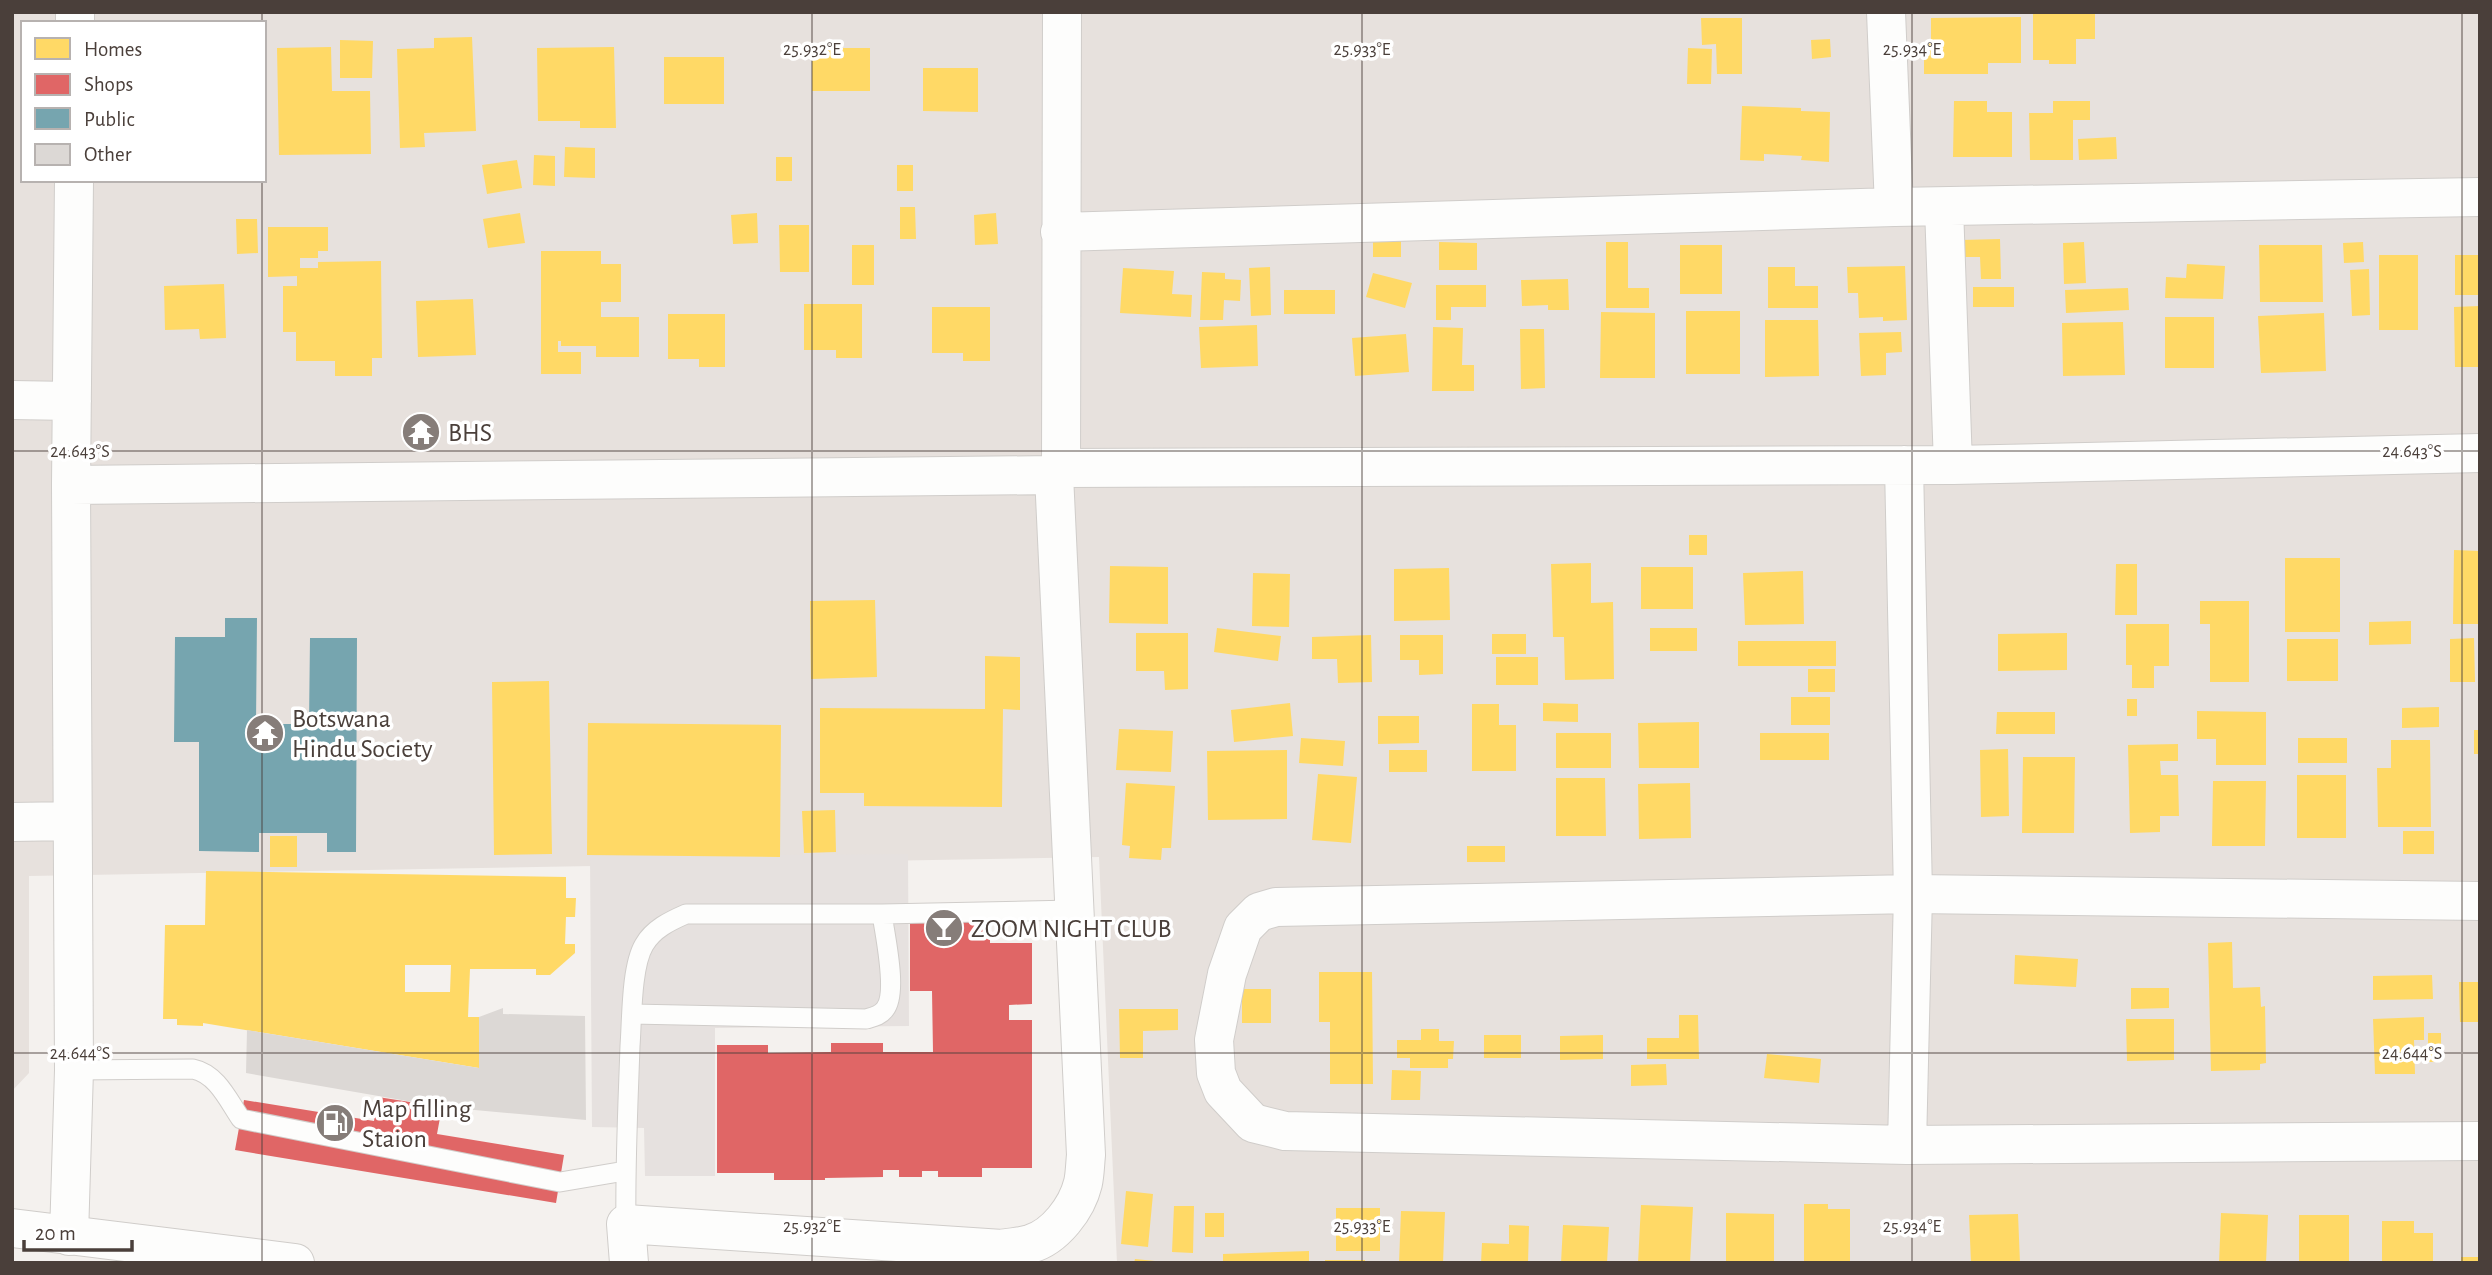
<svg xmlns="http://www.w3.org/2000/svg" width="2492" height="1275" font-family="'Alegreya Sans',sans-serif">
<rect width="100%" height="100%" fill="#f4f1ee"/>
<path fill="#e7e1dd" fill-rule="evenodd" d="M12,12H2480V1263H1117L1099,857L29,876V1073L12,1091ZM23,23H264V180H23Z"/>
<path fill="#e6e1df" d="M908,854L909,1026L715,1028V1176H645L644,1128L592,1127L590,856Z"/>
<path fill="#ffd966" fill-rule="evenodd" d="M2033,14H2095V39H2076V64H2049V60H2033Z
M2021,17V63H1988V74H1924V42H1931V18Z
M1701,18H1742V74H1717L1716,44L1702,45Z
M472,37L476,131L424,133L425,147L400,148L397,49L434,48V38Z
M1830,39L1831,57L1812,59L1811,40Z
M340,40L373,41L372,78H340Z
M331,47L332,91H370L371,154L279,155L277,48Z
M614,47L616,128H580V121H538L537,48Z
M812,48H870V91H812Z
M1688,48L1712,49L1711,84H1687Z
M664,57H724V104H664Z
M923,68H978V112L923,111Z
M1954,101H1987V112H2012V157H1953Z
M2053,101H2090V120H2073V160H2030L2029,113H2053Z
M1742,106L1801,108V111L1830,112L1829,162L1801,160L1802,156L1764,154V161L1740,160Z
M2116,137L2117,159L2079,160L2078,139Z
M565,147L595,148V178L564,177Z
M534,155L555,156V186L533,185Z
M776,157H792V181H776Z
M517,160L522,188L487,194L482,165Z
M897,165H913V191H897Z
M900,207H915L916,239H900Z
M520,213L525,243L488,248L483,219Z
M757,213L758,243L733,244L731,215Z
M996,213L998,244L975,245L974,215Z
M236,219H257L258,253L237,254Z
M779,225H809V272H780Z
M268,227H328V251H318V258H300V268H318V262L381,261L382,358H372V376H335V361H296V332H283V286H297V276L268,277Z
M1373,239H1401V257H1373Z
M2000,239L2001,279H1981L1980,257H1961V240Z
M1439,242L1477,243V270H1439Z
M1606,242H1628V288H1649V308H1606Z
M2084,242L2086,283L2064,284L2063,243Z
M2363,242L2364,262L2344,263L2343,243Z
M852,245H874V285H852Z
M1680,245H1722V294H1680Z
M2259,245H2322L2323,302H2260Z
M541,251H601V264H621V302H601V317H639V357H596V346H561V341H558V352H581V374H541Z
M2379,255H2418V330H2379Z
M2455,255H2480V295H2455Z
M2187,264L2225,266L2223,299L2165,298L2166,277L2186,278Z
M1905,266L1907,320L1883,321V317L1859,318L1858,293H1848L1847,267Z
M1270,267L1271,315L1251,316L1249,268Z
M1768,267H1795V286H1818V308H1768Z
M1123,268L1174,271L1172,294L1192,295L1191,317L1120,313Z
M2369,269L2370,315L2352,316L2350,270Z
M1202,272L1225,273V279L1241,280L1240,301L1224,300L1223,320H1200Z
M1373,273L1412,283L1405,308L1366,297Z
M1568,279L1569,310H1548V305L1522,306L1521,280Z
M224,284L226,338L200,339L199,329L165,330L164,286Z
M1436,285H1486V307H1451V320H1436Z
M1973,287H2014V307H1973Z
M2128,288L2129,310L2066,313L2065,290Z
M1284,290H1335V314H1284Z
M473,299L476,355L418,357L416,301Z
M804,304H862V358H836V350H804Z
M2480,306V367H2455L2454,307Z
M932,307H990V361H963V353H932Z
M1686,311H1740V374H1686Z
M1601,312L1655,313V378H1600Z
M2324,313L2326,371L2261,373L2258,316Z
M668,314H725V367H699V359H668Z
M2165,317H2214V368H2165Z
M1765,320H1818L1819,376L1765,377Z
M2123,322L2125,375L2063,376L2062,323Z
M1257,325L1258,366L1201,368L1199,327Z
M1433,327L1463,328L1462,365H1474V391H1432Z
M1520,329H1544L1545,388L1521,389Z
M1901,332L1902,352L1886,353V375L1861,376L1859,333Z
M1406,334L1409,372L1355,376L1352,338Z
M1689,535H1707V555H1689Z
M2454,550L2480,551V624H2453Z
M2285,558H2340V632H2285Z
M1591,563V603L1613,602L1614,679L1565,680L1564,637H1553L1551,564Z
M2116,564H2137V615H2115Z
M1110,566L1168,567V624L1109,623Z
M1641,567H1693V609H1641Z
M1449,568L1450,620L1394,621V569Z
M1803,571L1804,624L1745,625L1743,573Z
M1253,573L1290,574L1289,627L1252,626Z
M875,600L877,677L811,679L810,601Z
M2200,601H2249V682H2210V624H2200Z
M2411,621V644L2369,645V622Z
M2126,624H2169V666H2154V688H2132V665H2126Z
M1217,628L1281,636L1278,661L1214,652Z
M1650,628H1697V651H1650Z
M1136,633H1188V689L1165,690L1164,671H1136Z
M2067,633V670L1998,671V634Z
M1492,634H1526V654H1492Z
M1371,635L1372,682L1338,683L1337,659H1312V637Z
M1400,635H1443V674L1419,675V660H1400Z
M2474,638L2475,682H2450V639Z
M2287,639H2338V681H2287Z
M1738,641H1836V666H1738Z
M985,656L1020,657V710L1003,709L1002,807L864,806V793H820V708L985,709Z
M1496,657H1538V685H1496Z
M1808,669H1835V692H1808Z
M549,681L552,854L494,855L492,682Z
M1791,697H1830V725H1791Z
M2127,699H2137V716H2127Z
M1290,703L1293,736L1234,742L1231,710Z
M1543,703L1578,704V722L1543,721Z
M1472,704H1499V725H1516V771H1472Z
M2439,707V727L2402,728V708Z
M2197,711L2266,712V765H2216V739H2197Z
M1997,712H2055V734H1996Z
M1378,716H1419V743L1378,744Z
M1699,722V768H1639L1638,723Z
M588,723L781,725L780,857L587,855Z
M1119,729L1173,731L1171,772L1116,770Z
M2474,730H2480V754H2474Z
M1556,733H1611V768H1556Z
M1760,733H1829V760H1760Z
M1301,738L1345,741L1343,766L1299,763Z
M2298,738H2347V763H2298Z
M2391,740H2430L2431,827H2378L2377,768H2391Z
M2178,744V761H2160L2161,775H2178L2179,816H2160V832L2130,833L2128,745Z
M2008,749L2009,816L1981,817L1980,750Z
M1287,750V819L1208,820L1207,751Z
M1389,750H1427V772H1389Z
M2023,757H2075L2074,833H2022Z
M1318,774L1357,777L1351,843L1312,840Z
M2297,775H2346V838H2297Z
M1556,778H1605L1606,836H1556Z
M2213,781H2266L2265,846H2212Z
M1126,783L1175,786L1171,848H1162L1161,860L1129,858L1130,846L1122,845Z
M1690,783L1691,838L1639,839L1638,784Z
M835,810L836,852L804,853L802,811Z
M2403,831H2434V854H2403Z
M270,836H297V867H270Z
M1467,846H1505V862H1467Z
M206,871L566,877V898H576L575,917H566L565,944H575V953L550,975H536V969H470L468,1017H479V1068L203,1023V1026L177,1025V1019H163L165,925H205ZM405,965H451L450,992H405Z
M2232,942L2233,988L2260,987L2261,1007L2265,1006L2266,1063L2260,1064V1070L2211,1071L2208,943Z
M2015,955L2078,959L2076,987L2014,984Z
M1319,972H1372L1373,1084H1330V1022H1319Z
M2432,975L2433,999L2373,1000V976Z
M2459,982H2480V1022H2460Z
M2131,988H2169V1008L2131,1009Z
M1242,989H1271V1023H1242Z
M1119,1009H1178V1030L1143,1031V1058H1120Z
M1679,1015H1698L1699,1059H1647V1038H1679Z
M2424,1017V1040H2414L2415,1074H2375L2373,1019Z
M2126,1019H2174V1060L2127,1061Z
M1421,1029H1439V1041H1454L1453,1059H1448V1068H1410V1058H1397V1040H1421Z
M2428,1033H2441V1062H2428Z
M1484,1035H1521V1058H1484Z
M1603,1035V1059L1560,1060V1036Z
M1767,1054L1821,1059L1819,1083L1764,1078Z
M1666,1064L1667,1085L1631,1086V1065Z
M1392,1070L1421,1071L1420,1100H1391Z
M1126,1191L1153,1194L1148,1247L1121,1244Z
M1804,1204H1828V1209H1850V1263H1804Z
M1641,1205L1693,1207L1690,1263H1638Z
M1174,1206H1194L1193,1253L1172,1252Z
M1336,1208H1380V1251H1336Z
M1401,1211L1445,1212L1443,1263H1399Z
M1205,1213H1224V1237H1205Z
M1726,1213L1774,1214V1263H1726Z
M2221,1213L2268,1215L2266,1263H2219Z
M2018,1214L2020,1263H1971L1969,1215Z
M2299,1215H2349V1263H2299Z
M2382,1221H2414V1233H2433V1263H2382Z
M1509,1225L1529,1226L1528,1263H1481L1482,1243L1509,1244Z
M1563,1225L1609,1227L1607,1263H1561Z
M1309,1251V1263H1223V1254Z
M2461,1257H2480V1263H2461Z
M1135,1259L1155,1261V1263H1134Z
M1325,1260H1365V1263H1325Z"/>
<path fill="#e06666" d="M910,919H990V943H1032V1004L1009,1005V1020H1032V1168H982V1177H938V1171H922V1177H899V1170H883V1177L825,1178V1180H774V1173H717V1045H768V1053L831,1052V1043H883V1052H933L932,991H910Z
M378,1097L442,1107L437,1134L564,1155L556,1203L235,1150L244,1100L374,1121Z"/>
<path fill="#76a5af" d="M225,618H257L256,724H309L310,638H357L356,852H327V833H259V852L199,851V742H174L175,637H225Z"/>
<path fill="#dcd8d5" d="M503,1008V1014L585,1016L586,1120L442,1107L246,1073L247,1030L479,1068V1017Z"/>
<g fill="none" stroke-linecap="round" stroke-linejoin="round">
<g stroke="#d0cdca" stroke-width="21">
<path id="service" d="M632,1014L866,1019C873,1017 880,1016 885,1009C898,993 885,936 882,914
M74,1070L193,1069C217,1074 228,1100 241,1119L560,1182L625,1171
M626,1224C625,1164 628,1105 630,1046C632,1020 631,967 644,945C653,929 670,921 686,914H882L1073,910"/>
</g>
<g stroke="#d0cdca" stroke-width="40">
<path id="minor" d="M1886,12L1894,207
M75,23V12
M1944,207L1953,465
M1060,232L1894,207L2480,197
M12,400L72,401
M1904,465L1913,894L1907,1145
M1061,468L1062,12
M71,485L1054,475L1061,468L1953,465L2480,453
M12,822L72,821
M2480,901L1913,894L1276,907L1259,912L1243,928L1227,974L1214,1040L1216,1073L1223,1091L1253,1123L1285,1131L1907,1145L2480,1141
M69,1236L74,1070L71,485L74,180
M629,1263L626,1224L1002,1249C1011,1247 1021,1247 1030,1244C1055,1237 1077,1208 1083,1183C1085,1174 1085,1164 1086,1155L1054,475"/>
</g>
<g stroke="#d0cdca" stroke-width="40">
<path id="tertiary" d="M12,1228L295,1263"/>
</g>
<use href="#service" stroke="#fdfdfc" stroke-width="19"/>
<use href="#minor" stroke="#fdfdfc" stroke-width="38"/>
<use href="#tertiary" stroke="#fdfdfc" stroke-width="38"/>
</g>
<path fill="none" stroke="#4a3f3a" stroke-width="2" stroke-opacity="0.45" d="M262,12V23M812,12V1263M1362,12V1263M1912,12V1263M2462,12V1263M262,180V1263M12,451H2480M12,1053H2480"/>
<defs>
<g id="temple-disc" transform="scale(2.0125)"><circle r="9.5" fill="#867d79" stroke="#fff"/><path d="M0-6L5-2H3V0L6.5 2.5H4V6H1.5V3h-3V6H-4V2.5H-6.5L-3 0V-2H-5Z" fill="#fff"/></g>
<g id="bar-disc" transform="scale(2.0125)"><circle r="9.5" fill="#867d79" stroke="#fff"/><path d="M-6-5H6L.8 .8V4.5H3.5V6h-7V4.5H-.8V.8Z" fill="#fff"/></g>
<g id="fuel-disc" transform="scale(2.0125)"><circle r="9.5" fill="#867d79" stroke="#fff"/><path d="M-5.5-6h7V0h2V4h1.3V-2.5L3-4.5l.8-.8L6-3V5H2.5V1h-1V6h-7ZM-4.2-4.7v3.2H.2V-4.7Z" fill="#fff"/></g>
</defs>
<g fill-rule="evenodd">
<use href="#temple-disc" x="421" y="432"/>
<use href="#temple-disc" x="265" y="733"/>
<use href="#bar-disc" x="944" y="928"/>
<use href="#fuel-disc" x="335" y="1123"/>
</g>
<g text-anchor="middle" stroke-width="7" stroke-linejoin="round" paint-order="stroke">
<g font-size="26" fill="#4a3f3a" stroke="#fff" text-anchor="start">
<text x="448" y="441">BHS</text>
<text x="292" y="727">Botswana<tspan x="292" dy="30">Hindu Society</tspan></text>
<text x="971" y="937">ZOOM NIGHT CLUB</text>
<text x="362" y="1117">Map filling<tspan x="362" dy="30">Staion</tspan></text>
</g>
</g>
<g font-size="18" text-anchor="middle" fill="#4a3f3a" stroke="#fff" stroke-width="7" stroke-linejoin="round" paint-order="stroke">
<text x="812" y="55">25.932°E</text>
<text x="1362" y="55">25.933°E</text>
<text x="1912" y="55">25.934°E</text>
<text x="80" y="457">24.643°S</text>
<text x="2412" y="457">24.643°S</text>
<text x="80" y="1059">24.644°S</text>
<text x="2412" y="1059">24.644°S</text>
<text x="812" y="1232">25.932°E</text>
<text x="1362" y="1232">25.933°E</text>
<text x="1912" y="1232">25.934°E</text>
</g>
<rect width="2492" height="1275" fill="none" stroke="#4a3f3a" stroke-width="28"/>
<rect x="21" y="21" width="245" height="161" fill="#ffffff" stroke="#b7b2b0" stroke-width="2"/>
<rect x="35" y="38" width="35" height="21" fill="#ffd966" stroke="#b7b2b0" stroke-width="2"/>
<text x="84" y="56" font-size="21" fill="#4a3f3a">Homes</text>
<rect x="35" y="74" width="35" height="21" fill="#e06666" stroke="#b7b2b0" stroke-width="2"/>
<text x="84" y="91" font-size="21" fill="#4a3f3a">Shops</text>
<rect x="35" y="108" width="35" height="21" fill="#76a5af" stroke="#b7b2b0" stroke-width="2"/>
<text x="84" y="126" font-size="21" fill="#4a3f3a">Public</text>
<rect x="35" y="144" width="35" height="21" fill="#dcd8d5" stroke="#b7b2b0" stroke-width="2"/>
<text x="84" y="161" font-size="21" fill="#4a3f3a">Other</text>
<path d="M24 1240v10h108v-10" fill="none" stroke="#4a3f3a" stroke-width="3.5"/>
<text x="35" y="1240" font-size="21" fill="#4a3f3a" stroke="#ffffff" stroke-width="5" paint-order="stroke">20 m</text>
</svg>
